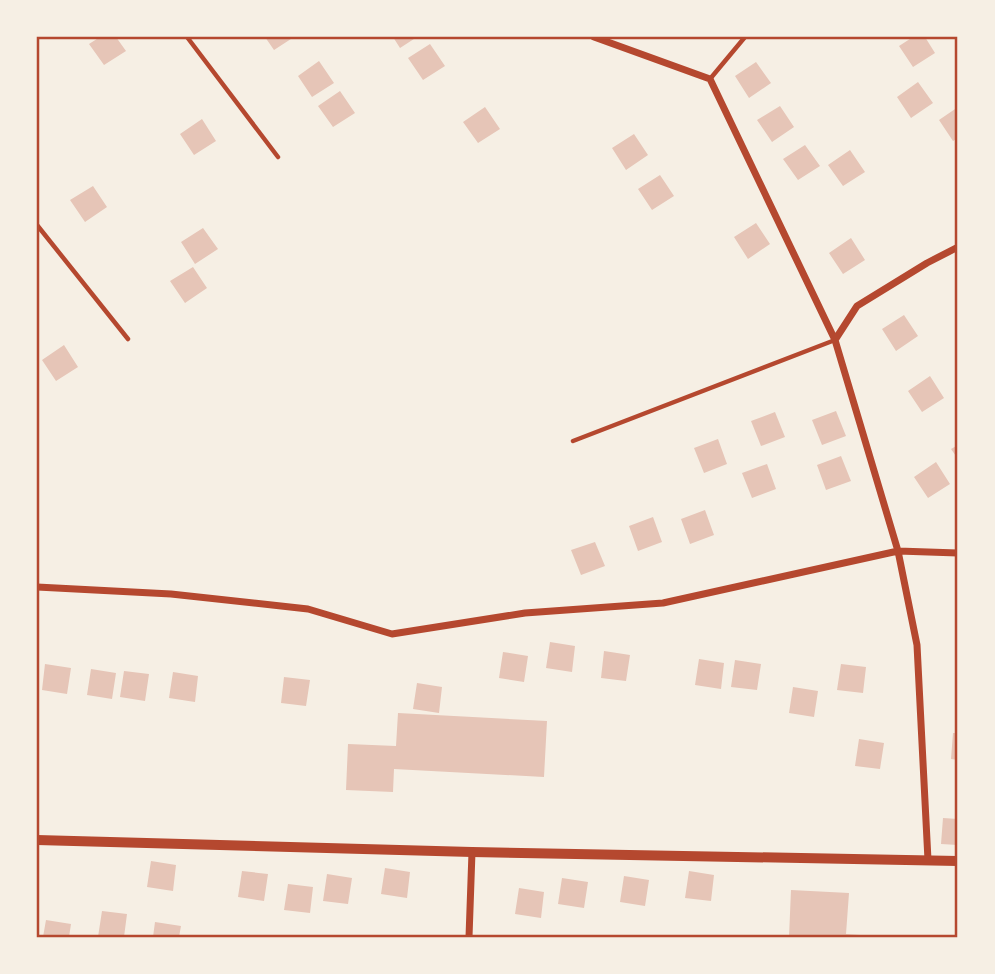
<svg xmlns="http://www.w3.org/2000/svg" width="995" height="974" font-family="Overpass,sans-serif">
<rect width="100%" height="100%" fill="#f6efe4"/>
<path fill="#e6c5b7" d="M100,37H116L126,51L104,65L89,44Z
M265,37H294L274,50Z
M393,37H417L400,48Z
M913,37H925L935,53L913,67L899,46Z
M430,44L445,66L423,80L408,58Z
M319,61L334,83L312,97L298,76Z
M756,62L771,83L749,98L735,76Z
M918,82L933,103L911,118L897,97Z
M340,91L355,113L333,127L318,106Z
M780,106L794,127L772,142L757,120Z
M485,107L500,129L478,143L463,122Z
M958,107V138L953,141L939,120Z
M202,119L216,141L194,155L180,134Z
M634,134L648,155L626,170L612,148Z
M805,145L820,166L798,180L783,159Z
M850,150L865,172L843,186L828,165Z
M660,175L674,196L652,210L638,189Z
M93,186L107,207L85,222L70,200Z
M756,223L770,244L748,259L734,237Z
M203,228L218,249L195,264L181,242Z
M851,238L865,260L843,274L829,253Z
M193,267L207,288L185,303L170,281Z
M904,315L918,336L896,351L882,329Z
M64,345L78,367L56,381L42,360Z
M930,376L944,398L922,412L908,391Z
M836,411L846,436L822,445L812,420Z
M775,412L785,437L761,446L751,421Z
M718,439L727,464L704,473L694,448Z
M958,445V459L951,449Z
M841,456L851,481L826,490L817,465Z
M936,462L950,484L928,498L914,477Z
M767,464L776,489L752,498L742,473Z
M705,510L714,535L690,544L681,519Z
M653,517L662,542L638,551L629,526Z
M595,542L605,566L581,575L571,550Z
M550,642L575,646L572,672L546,668Z
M604,651L630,655L626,681L601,678Z
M503,652L528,656L524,682L499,678Z
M699,659L724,663L721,689L695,685Z
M735,660L761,664L757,690L731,687Z
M45,664L71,668L67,694L42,690Z
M841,664L866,667L863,693L837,690Z
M91,669L116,673L112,699L87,695Z
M124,671L149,674L145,701L120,697Z
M173,672L198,676L195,702L169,698Z
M284,677L310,680L306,706L281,703Z
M417,683L442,687L439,713L413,709Z
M793,687L818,691L814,717L789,713Z
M398,713L547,721L544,777L394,769L393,792L346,790L348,744L396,746Z
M953,733H958V760L951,759Z
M859,739L884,743L880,769L855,766Z
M943,818L958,819V845L941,844Z
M151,861L176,865L173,891L147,887Z
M385,868L410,872L407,898L381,894Z
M242,871L268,874L264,901L238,897Z
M689,871L714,875L711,901L685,898Z
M327,874L352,878L348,904L323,901Z
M624,876L649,880L645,906L620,902Z
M562,878L588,882L584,908L558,904Z
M288,884L313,887L310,913L284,910Z
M519,888L544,892L541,918L515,914Z
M791,890L849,893L846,934L860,935V937H789Z
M102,911L127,914L124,937H98Z
M46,920L71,924L69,937H43Z
M155,922L181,926L179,937H153Z"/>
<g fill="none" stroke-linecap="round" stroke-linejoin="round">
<path stroke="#b5482f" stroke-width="4.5" d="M187,37L278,157
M710,79L745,37
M37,225L128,339
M573,441L835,340"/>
<path stroke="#b5482f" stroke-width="7" d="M594,37L710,79L835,340L898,551L917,645L928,860
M835,340L857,306L927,263L958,247
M37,587L171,594L308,609L392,634L525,613L663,603L898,551L958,553
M469,937L472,852"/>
<path stroke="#b5482f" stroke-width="10" d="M37,840L472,852L958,861"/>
</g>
<rect width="995" height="974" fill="none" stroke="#f6efe4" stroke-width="77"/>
<rect x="38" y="38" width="918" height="898" fill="none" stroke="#b5482f" stroke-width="2.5"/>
</svg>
